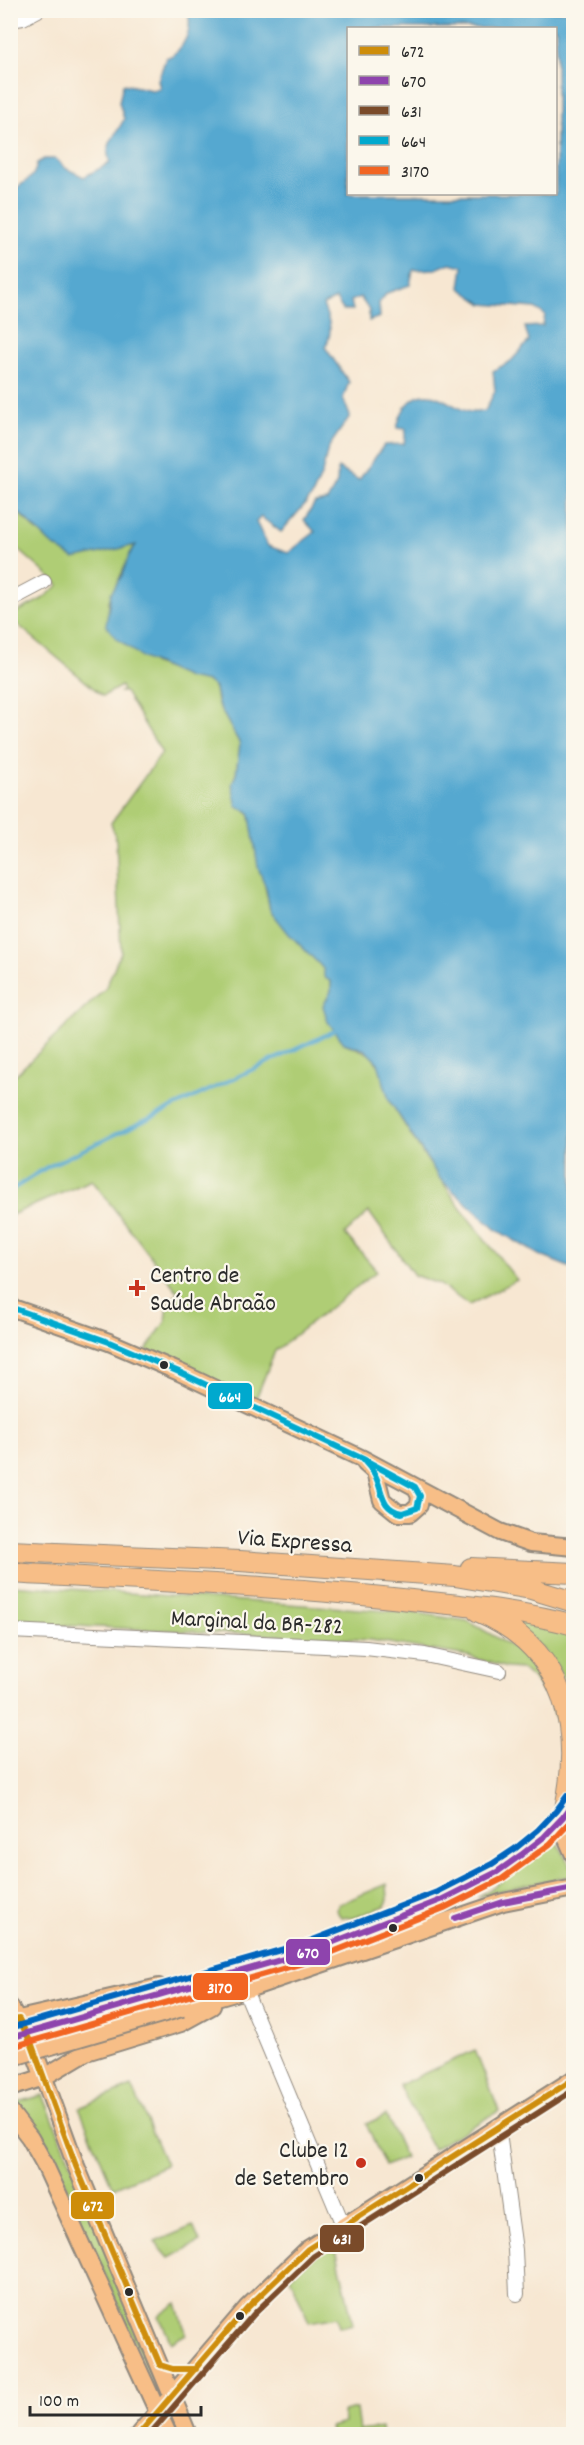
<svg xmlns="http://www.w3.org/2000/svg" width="584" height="2445" font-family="Dekko,sans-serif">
<rect width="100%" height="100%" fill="#fbf7ec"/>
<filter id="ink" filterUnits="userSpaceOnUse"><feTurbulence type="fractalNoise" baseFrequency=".0167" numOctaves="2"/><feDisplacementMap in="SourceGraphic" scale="12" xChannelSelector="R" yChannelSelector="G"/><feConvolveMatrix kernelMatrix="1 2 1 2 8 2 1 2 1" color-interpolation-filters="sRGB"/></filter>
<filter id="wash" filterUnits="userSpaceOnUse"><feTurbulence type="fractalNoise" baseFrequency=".008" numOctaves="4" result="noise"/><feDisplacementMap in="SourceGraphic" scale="24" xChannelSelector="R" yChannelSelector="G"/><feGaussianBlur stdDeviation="1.35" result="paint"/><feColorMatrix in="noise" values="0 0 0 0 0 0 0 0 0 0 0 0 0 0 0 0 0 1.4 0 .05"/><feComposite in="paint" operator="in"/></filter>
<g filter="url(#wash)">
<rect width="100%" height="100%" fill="#f7e7d2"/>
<path fill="#afcd74" stroke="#6d7c50" stroke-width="1.5" d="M10,505L37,531L106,551L135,545L108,603L154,664L211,683L215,689L217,703L240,744L236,774L232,784L239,808L246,810L250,816L270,910L324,969L331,983V991L344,1043L370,1054L380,1067L389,1100L423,1154L462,1210L517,1280L469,1305L439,1284L414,1275L369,1212L345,1234L377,1271L275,1351L255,1401L146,1350L166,1321L168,1306L178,1292L92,1180L11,1215V1079L105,989L121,952L116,840L111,823L162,753L125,692H120L123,690L121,686L103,696L11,619V615L42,599L59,585L11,543Z
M11,1585L417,1613L468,1621L523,1653L550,1689L561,1731L549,1700L535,1681L522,1669L507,1668L468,1656L371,1640L11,1623Z
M504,1615L573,1634V1698C555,1656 538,1644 504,1615Z
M557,1839C560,1852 574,1864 573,1876L528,1884L478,1897L528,1863Z
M387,1884L388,1900L385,1906L353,1918L341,1917L336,1910L339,1904Z
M475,2050L499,2111L433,2149L399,2085Z
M132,2086L166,2165L113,2188L79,2108Z
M43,2095L183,2434H175L43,2134L16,2103Z
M386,2115L405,2157L385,2166L366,2124Z
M193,2226L200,2242L169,2258L155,2242Z
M334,2240L353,2324L339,2327L337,2317L309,2322L290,2277Z
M177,2303L186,2334L171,2343L159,2316Z
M356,2409L359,2431L381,2428L382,2434H332L330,2427L344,2423L343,2412Z"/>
<path fill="#54a8d0" stroke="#406a7e" stroke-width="1.5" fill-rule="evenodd" d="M187,11H573V1269L539,1255L495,1229L440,1179L389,1100L378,1063L365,1050L344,1043L328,1022L323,1006L331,991V982L324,977V970L319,964L289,934L270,910L266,888L258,867L250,816L248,811L237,807L232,784L236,774L240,744L218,704L215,688L208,682L188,678L143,658L115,637L106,625L111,593L122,575L129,555L136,545L74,559L51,544L11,505V193C23,180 34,182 37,163L44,159H56L65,168L84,177L110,163C102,145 118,133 124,119L119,102L123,84L152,90L160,88L158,80L166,58C184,52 194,27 187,11ZM348,28H556V194H348ZM450,263L463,266L460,288L483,304L535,308L545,315L543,326L525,327L529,341L511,361L493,371L495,391L485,411C480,411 475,413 470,412C459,410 450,402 440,398C416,387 401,407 397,428L406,429L404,444L384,445L359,480L338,468L337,483L327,501L315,503L304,520L315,532L288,553L268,546L256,522L261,517L281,532L312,496L322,474L328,448L350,416L343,398L349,382L325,347C334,332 329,320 323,305L336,299L343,310H353L351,301L360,297L369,310V321L380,317L379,303L387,293L410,285L413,270L436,269Z"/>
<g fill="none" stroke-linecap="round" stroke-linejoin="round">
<path stroke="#54a8d0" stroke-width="4" d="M10,1191L47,1167L334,1031"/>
</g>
</g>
<g filter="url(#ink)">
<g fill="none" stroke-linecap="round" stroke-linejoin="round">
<g stroke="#91897e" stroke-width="16">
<path id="minor" d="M10,20L23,18L38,10
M10,600L44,582
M10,1631L366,1648L425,1655L499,1671
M245,1990L343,2225
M498,2126L515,2250L517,2294"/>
</g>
<g stroke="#91897e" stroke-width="20">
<path id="major" d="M10,1307L109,1342L179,1372L363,1459L500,1532L531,1543L574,1547
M365,1463L375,1472L382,1500L398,1513H410L419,1505L420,1496L415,1487
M563,1817L566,1837L574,1855
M178,1989C281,1960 514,1900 570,1806
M10,2007L32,2045L76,2166L188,2434
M182,2008L245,1990L503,1902L574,1888
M10,2021L159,1987
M10,2088L44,2077L86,2052L181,2023L212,2006
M10,2112L30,2138L44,2163L168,2434
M139,2434L247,2308L308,2249L574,2079"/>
</g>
<g stroke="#91897e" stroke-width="22">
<path id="highway" d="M10,1551L240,1561L455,1576L531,1589L574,1602
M471,1568L574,1573
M10,1573C144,1581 278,1585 411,1600C466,1606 520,1610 574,1625
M477,1611C567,1648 584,1731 563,1817"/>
</g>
<use href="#minor" stroke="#fff" stroke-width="14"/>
<use href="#major" stroke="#f7be87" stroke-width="16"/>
<use href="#highway" stroke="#f7be87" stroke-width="20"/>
<g stroke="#91897e" stroke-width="20" stroke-linecap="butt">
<path id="major-bridge" d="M10,2038L178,1989
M10,2058L182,2008"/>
</g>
<use href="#major-bridge" stroke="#f7be87" stroke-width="16"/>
<g stroke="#fbf7ec" stroke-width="10">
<path id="bus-1" d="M10,2021L19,2019L32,2045L76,2166L160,2365L173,2369H196
M139,2434L247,2308L308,2249L574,2079"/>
</g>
<g stroke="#fbf7ec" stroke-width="10">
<path id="bus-2" d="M455,1918L503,1902L574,1888
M10,2038L308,1952L441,1900L497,1872L521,1855L544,1837L563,1817L574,1802"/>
</g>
<g stroke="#fbf7ec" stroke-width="10">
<path id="bus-3" d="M150,2434L254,2314L314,2256L574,2090"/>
</g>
<g stroke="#fbf7ec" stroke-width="10">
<path id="bus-4" d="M10,1307L109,1342L179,1372L363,1459
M363,1459L415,1487L420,1496L417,1508L402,1513C380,1509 383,1490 375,1475C372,1469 367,1465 363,1459Z"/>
</g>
<g stroke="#fbf7ec" stroke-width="10">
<path id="bus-5" d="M12,2047L310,1961L444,1908L502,1879L550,1844L574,1818"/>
</g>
<g stroke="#fbf7ec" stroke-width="10">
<path id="bus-6" d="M10,2028L305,1943L437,1892L492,1864L516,1848L538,1830L556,1811L567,1796"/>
</g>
<use href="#bus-1" stroke="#ce8d09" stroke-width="6"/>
<use href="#bus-2" stroke="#8e44ad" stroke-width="6"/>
<use href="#bus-3" stroke="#7a4b2a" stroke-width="6"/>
<use href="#bus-4" stroke="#00a9ce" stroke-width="6"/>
<use href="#bus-5" stroke="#f26522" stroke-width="6"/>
<use href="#bus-6" stroke="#0065bd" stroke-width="6"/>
</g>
</g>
<g fill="#c8321e" stroke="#fbf7ec" stroke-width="2">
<path d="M134 1279h6v6h6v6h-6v6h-6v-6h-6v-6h6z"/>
<circle cx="361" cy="2163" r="6"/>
</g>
<g fill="#2b2b2b" stroke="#fbf7ec" stroke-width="2">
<circle cx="164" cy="1365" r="5"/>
<circle cx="393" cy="1928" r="5"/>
<circle cx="419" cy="2178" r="5"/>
<circle cx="129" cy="2292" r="5"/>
<circle cx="240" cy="2316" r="5"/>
</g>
<g text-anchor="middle" stroke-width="4.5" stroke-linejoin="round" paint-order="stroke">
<g font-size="24" fill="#2b2b2b" stroke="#fbf7ec" text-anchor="start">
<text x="150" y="1282">Centro de<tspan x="150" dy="28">Saúde Abraão</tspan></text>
<text x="349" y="2157" text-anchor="end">Clube 12<tspan x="349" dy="28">de Setembro</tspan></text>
</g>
<g font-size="24" fill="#2b2b2b" stroke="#fbf7ec">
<text transform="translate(295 1540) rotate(4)" y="8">Via Expressa</text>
<text transform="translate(257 1621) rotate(3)" y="8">Marginal da BR-282</text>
</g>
</g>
<g stroke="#fbf7ec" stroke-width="2">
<rect x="207" y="1382" width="46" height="28" rx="6" fill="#00a9ce"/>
<rect x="285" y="1938" width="46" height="28" rx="6" fill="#8e44ad"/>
<rect x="192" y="1972" width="57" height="29" rx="6" fill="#f26522"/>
<rect x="70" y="2191" width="45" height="29" rx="6" fill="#ce8d09"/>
<rect x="319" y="2224" width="46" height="29" rx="6" fill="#7a4b2a"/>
</g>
<g font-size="16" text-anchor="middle" font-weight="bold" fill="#fff">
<text x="230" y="1402">664</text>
<text x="308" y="1958">670</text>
<text x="220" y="1993">3170</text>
<text x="93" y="2211">672</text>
<text x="342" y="2244">631</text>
</g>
<rect width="584" height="2445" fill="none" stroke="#fbf7ec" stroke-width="36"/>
<rect x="347" y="27" width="210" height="168" fill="#fbf7ec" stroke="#a8a59f" stroke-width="1.5"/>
<rect x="359" y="46" width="30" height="9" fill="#ce8d09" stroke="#a8a59f" stroke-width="1.5"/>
<text x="401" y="57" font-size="18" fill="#2b2b2b">672</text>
<rect x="359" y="76" width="30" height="9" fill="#8e44ad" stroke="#a8a59f" stroke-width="1.5"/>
<text x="401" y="87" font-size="18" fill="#2b2b2b">670</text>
<rect x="359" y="106" width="30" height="9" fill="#7a4b2a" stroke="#a8a59f" stroke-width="1.5"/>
<text x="401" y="117" font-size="18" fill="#2b2b2b">631</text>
<rect x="359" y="136" width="30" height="9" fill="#00a9ce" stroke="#a8a59f" stroke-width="1.5"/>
<text x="401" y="147" font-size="18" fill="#2b2b2b">664</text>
<rect x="359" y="166" width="30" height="9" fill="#f26522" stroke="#a8a59f" stroke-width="1.5"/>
<text x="401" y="177" font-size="18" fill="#2b2b2b">3170</text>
<path d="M30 2406v9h171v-9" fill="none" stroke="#2b2b2b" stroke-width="3"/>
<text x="39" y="2406" font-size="18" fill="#2b2b2b" stroke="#fbf7ec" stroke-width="4.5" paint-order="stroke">100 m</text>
</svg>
